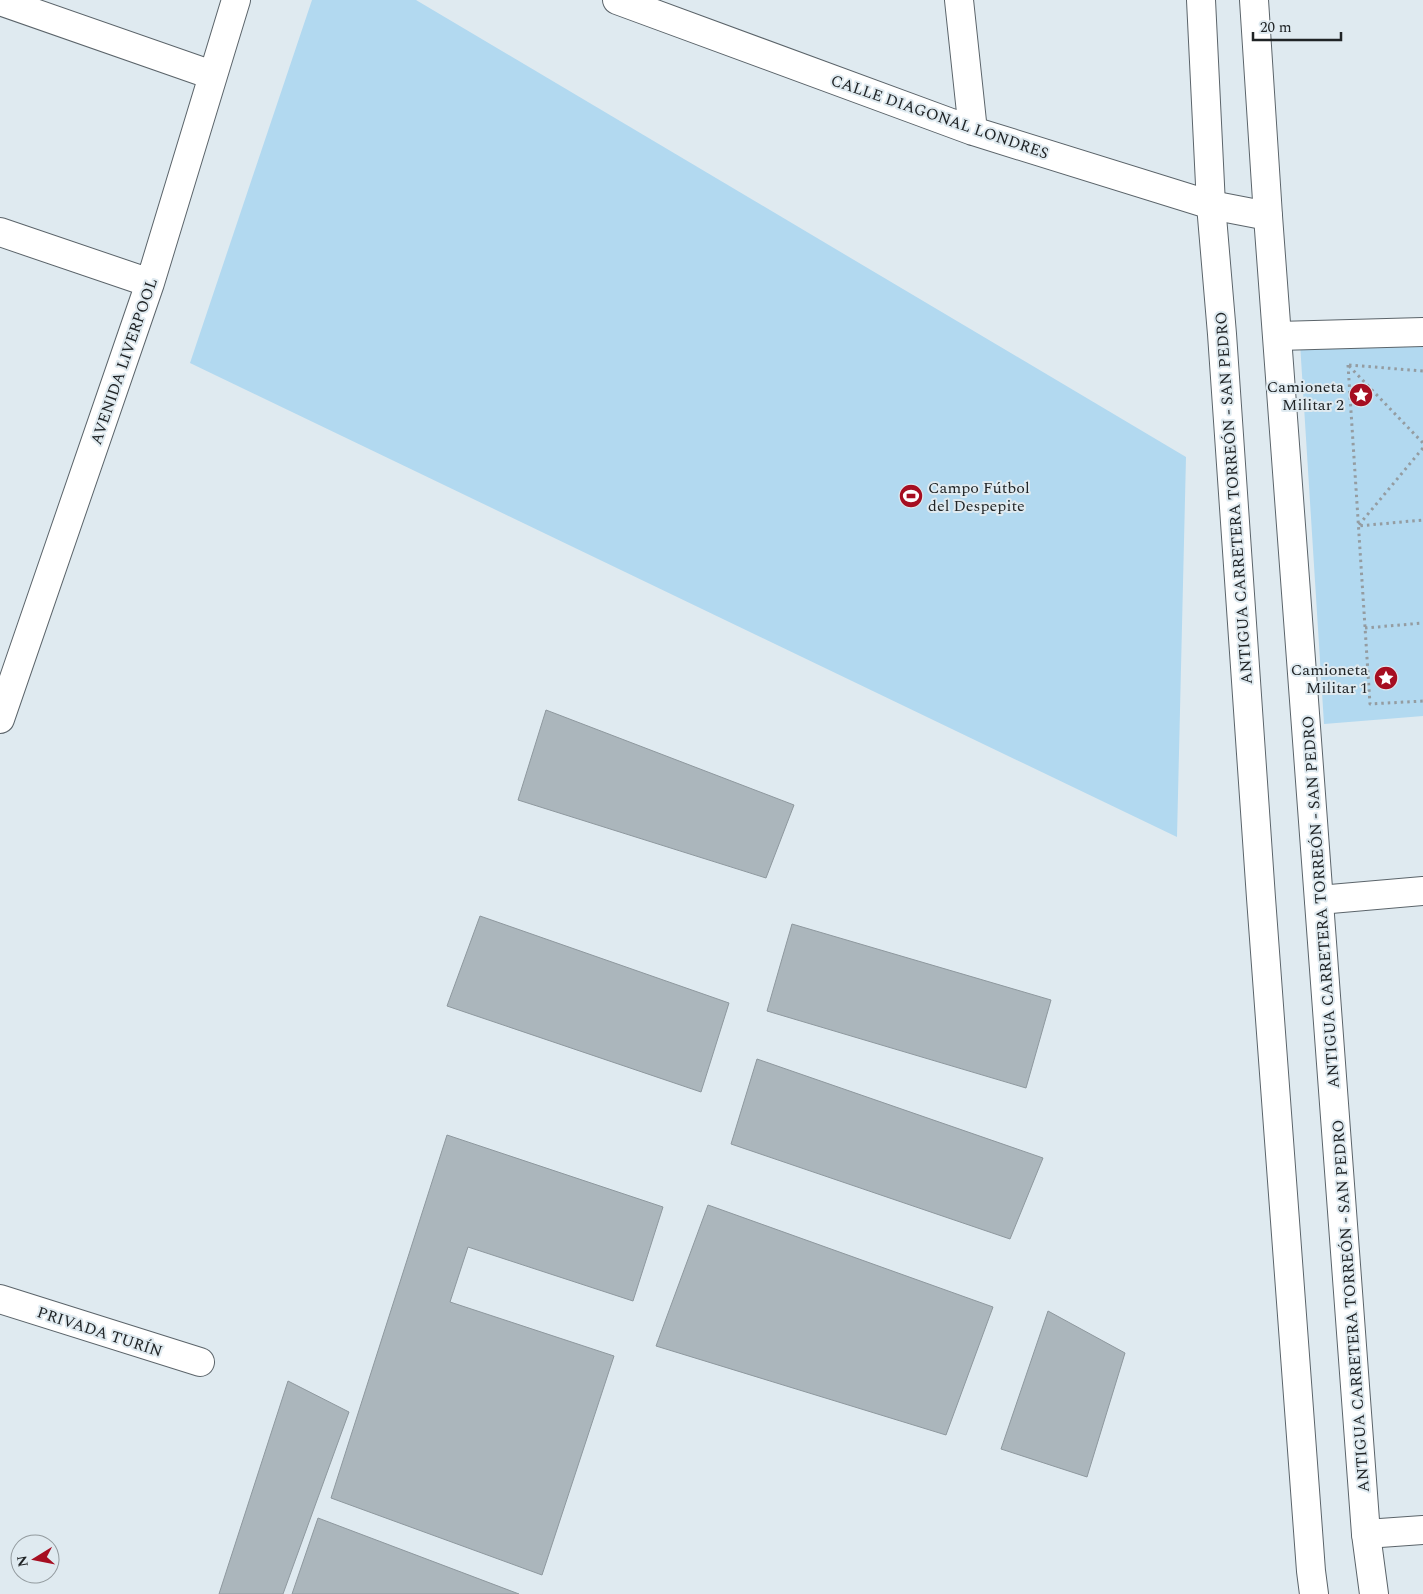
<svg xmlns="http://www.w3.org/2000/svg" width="1423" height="1594" font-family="Spectral,serif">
<rect width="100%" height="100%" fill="#dfeaf0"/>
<path fill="#b2d9f0" d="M312,0H416L1186,457L1177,837L190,363Z
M1423,341V716L1324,724L1300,343Z"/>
<path fill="#abb6bc" stroke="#8e989e" d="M546,710L794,805L766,878L518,800Z
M480,916L729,1003L701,1092L447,1006Z
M792,924L1051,1000L1026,1088L767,1011Z
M757,1059L1043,1158L1010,1239L731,1144Z
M447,1135L663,1207L633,1301L468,1247L450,1302L614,1356L542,1575L331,1498Z
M708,1205L993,1307L946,1435L656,1346Z
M1048,1311L1125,1353L1087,1477L1001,1449Z
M288,1381L349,1412L283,1594H219Z
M318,1518L519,1594H292Z"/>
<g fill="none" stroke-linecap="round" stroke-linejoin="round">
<g stroke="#5b646a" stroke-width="30">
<path id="minor" d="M617,0L973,131L1211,205L1268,216
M959,0L973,131
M0,1L212,75
M0,232L150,283
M1278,336L1423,332
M0,719L150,283L236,0
M1319,900L1423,891
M0,1299L200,1362
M1366,1534L1423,1530"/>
</g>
<g stroke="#5b646a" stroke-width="30">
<path id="primary" d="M1201,0L1211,205L1222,334L1261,898L1311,1571L1314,1594
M1254,0L1268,216L1366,1534L1374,1594"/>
</g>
<path stroke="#949ca1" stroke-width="3" stroke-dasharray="2.5 4" stroke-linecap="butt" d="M1348,365L1370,704L1423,701
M1349,365L1423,371
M1349,366L1423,443
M1423,448L1358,526L1423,520
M1365,628L1423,623"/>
<use href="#minor" stroke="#fff" stroke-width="28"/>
<use href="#primary" stroke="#fff" stroke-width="28"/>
</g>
<defs>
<g id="sight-disc" transform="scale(1.25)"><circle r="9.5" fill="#a60e21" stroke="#dfeaf0"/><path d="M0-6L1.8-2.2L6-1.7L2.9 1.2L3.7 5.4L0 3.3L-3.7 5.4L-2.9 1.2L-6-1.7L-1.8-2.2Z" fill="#fff"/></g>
<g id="stadium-disc" transform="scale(1.25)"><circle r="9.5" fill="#a60e21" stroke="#dfeaf0"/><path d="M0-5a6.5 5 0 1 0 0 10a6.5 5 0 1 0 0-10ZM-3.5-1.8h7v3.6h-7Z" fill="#fff"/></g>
</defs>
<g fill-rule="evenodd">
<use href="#sight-disc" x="1361" y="395"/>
<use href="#stadium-disc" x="911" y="496"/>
<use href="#sight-disc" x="1386" y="678"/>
</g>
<g text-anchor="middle" stroke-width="4" stroke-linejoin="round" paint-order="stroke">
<g font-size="16" fill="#202426" stroke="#dfeaf0">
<text transform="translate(940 116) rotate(19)" y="6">CALLE DIAGONAL LONDRES</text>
<text transform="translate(123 361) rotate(-71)" y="6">AVENIDA LIVERPOOL</text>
<text transform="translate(1233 498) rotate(-94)" y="6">ANTIGUA CARRETERA TORREÓN - SAN PEDRO</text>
<text transform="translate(1320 902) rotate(-94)" y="6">ANTIGUA CARRETERA TORREÓN - SAN PEDRO</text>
<text transform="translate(1350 1306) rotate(-94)" y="6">ANTIGUA CARRETERA TORREÓN - SAN PEDRO</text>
<text transform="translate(100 1331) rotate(18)" y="6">PRIVADA TURÍN</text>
</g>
<g font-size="16" fill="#202426" stroke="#dfeaf0" text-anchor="end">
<text x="1344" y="392">Camioneta<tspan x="1344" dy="18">Militar 2</tspan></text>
<text x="928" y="493" text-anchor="start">Campo Fútbol<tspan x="928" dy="18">del Despepite</tspan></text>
<text x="1368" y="675">Camioneta<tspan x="1368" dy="18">Militar 1</tspan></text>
</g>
</g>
<g transform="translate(35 1559) rotate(260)"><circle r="24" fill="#dfeaf0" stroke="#939b9f"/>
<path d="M0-4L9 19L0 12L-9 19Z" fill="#a60e21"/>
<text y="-8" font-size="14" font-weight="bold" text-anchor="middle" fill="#202426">N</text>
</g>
<path d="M1253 32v8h88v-8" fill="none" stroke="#202426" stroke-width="2.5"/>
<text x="1260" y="32" font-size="15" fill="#202426" stroke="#dfeaf0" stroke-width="4" paint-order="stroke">20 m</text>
</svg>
